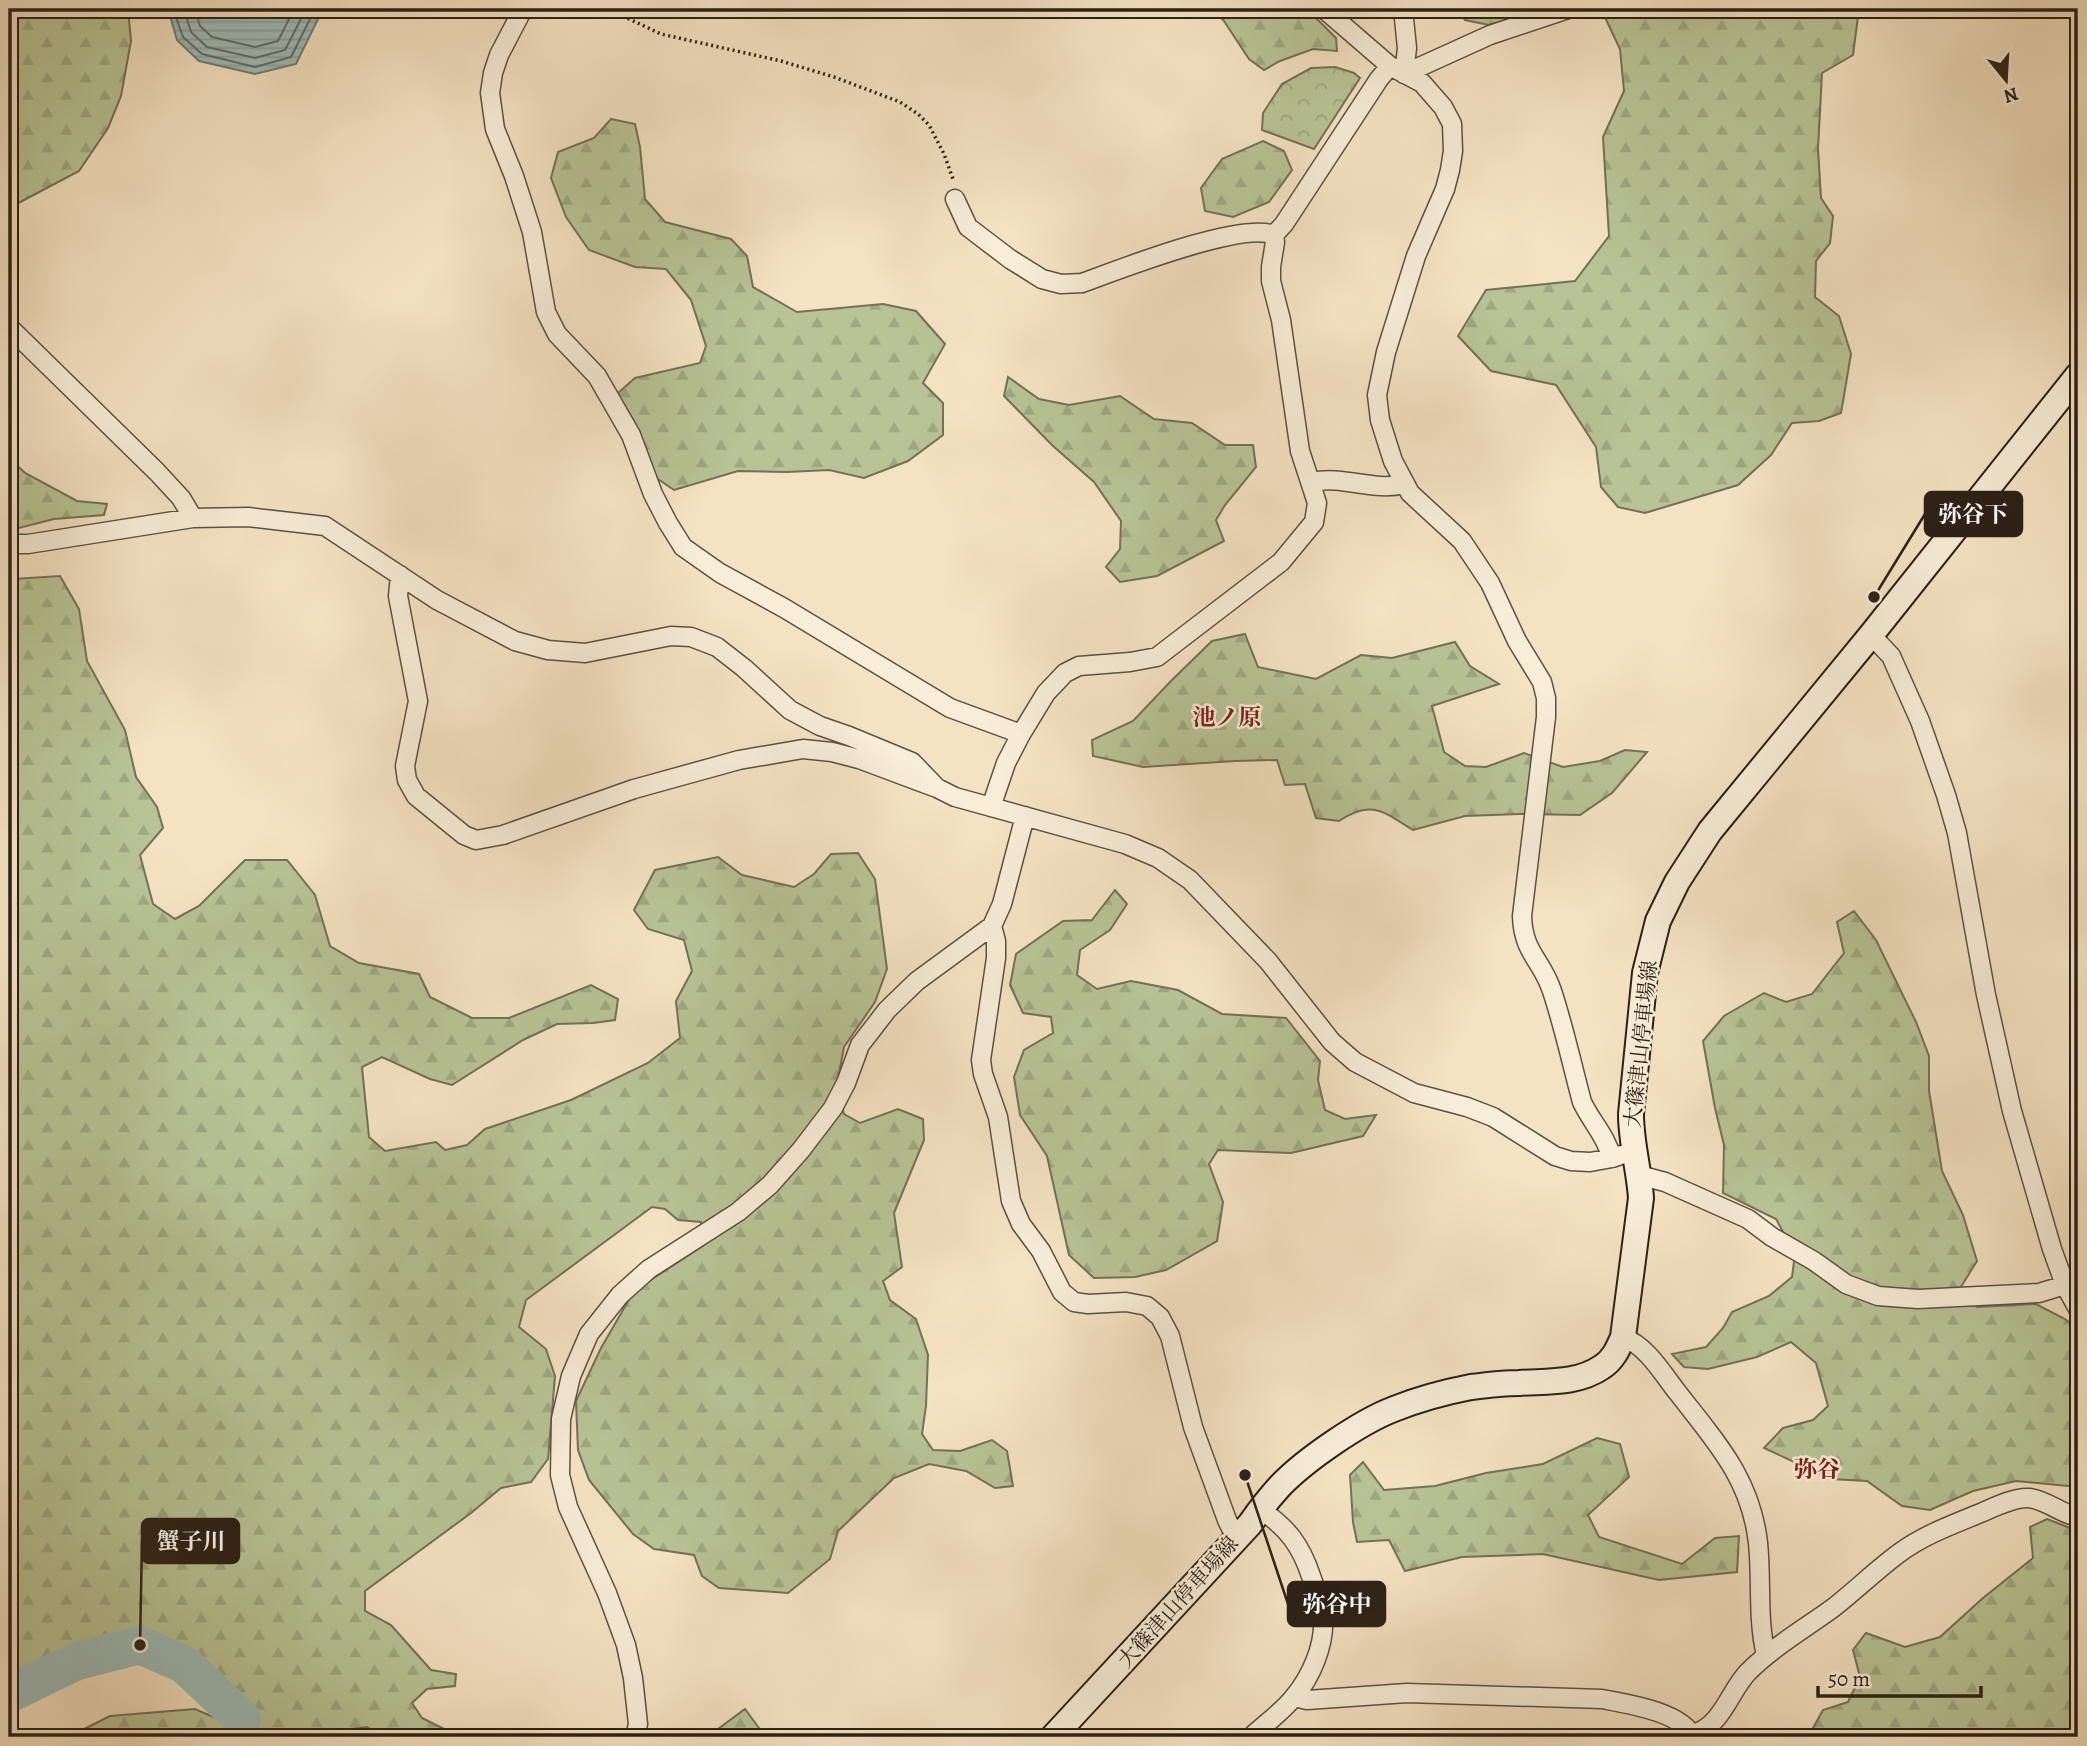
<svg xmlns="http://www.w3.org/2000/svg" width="2087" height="1746" font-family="Alegreya,'Noto Serif JP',serif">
<defs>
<pattern id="forest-firs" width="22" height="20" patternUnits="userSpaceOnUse" patternTransform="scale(1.75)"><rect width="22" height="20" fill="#b8c496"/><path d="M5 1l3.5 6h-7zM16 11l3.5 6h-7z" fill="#9ea881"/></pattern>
<pattern id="park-crowns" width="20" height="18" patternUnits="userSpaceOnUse" patternTransform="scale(1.75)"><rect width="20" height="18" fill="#b8c496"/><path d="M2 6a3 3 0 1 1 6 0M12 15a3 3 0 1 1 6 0" fill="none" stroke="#9ea881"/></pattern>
<pattern id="water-rules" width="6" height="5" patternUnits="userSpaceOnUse" patternTransform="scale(1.75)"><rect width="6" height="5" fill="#9dbdb9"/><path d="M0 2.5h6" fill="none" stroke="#87a29e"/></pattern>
</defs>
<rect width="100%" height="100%" fill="#f4e3c2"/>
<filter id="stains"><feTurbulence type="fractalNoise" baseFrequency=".00286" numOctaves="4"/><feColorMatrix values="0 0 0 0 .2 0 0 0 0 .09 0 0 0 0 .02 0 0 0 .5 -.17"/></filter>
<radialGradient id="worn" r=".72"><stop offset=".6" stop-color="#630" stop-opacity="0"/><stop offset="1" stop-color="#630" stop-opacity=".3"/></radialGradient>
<path fill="url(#forest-firs)" stroke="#727256" stroke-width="2" d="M9,9H128L131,41L121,96L108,128L79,171L9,208Z
M1213,9H1307L1336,38L1337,51L1313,49L1280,61L1264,70L1249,59L1224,21Z
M1457,9H1541L1489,25L1465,20Z
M1601,9H1859L1853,55L1822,73L1818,149L1821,198L1833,216L1830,243L1816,261L1815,297L1839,316L1851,354L1841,413L1819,421L1792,423L1771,455L1738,485L1645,513L1618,507L1601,487L1596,447L1556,385L1491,371L1458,336L1486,290L1575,281L1609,236L1603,137L1624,91L1620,49Z
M611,119L635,124L640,147L645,199L665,222L731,239L747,256L753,287L797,312L883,304L916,311L945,344L923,383L943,403V435L908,461L864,478L829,470L787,472L738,471L674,490L655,477L618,393L635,378L700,363L706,346L691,300L666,269L635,267L589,250L566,217L551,178L558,152L594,138Z
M1263,141L1284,151L1292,170L1269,202L1233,217L1205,211L1201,188L1222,159Z
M1008,377L1039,399L1069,405L1120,396L1154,419L1192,423L1225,445H1253L1256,467L1225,505L1216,520L1224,541L1157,576L1120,582L1106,567L1120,549L1121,521L1094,482L1053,446L1004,396Z
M9,458L25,473L77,501L107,504L104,515L54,519L19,528L9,520L11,502L9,495Z
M60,576L79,609L87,661L125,730L136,777L157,807L163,828L140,855L153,904L175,919L199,906L245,860H287L315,895L330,946L359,963L419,974L430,997L472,1018H509L591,985L618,999L615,1020L593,1023L557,1024L523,1040L452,1085L430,1079L382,1057L362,1067L369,1137L385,1151L436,1142L445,1150L467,1145L485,1129L571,1100L648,1063L680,1038L676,1001L692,971L684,940L648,929L634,910L655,870L718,857L742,875L794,887L814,874L831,854L858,853L875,879L887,969L875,1002L844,1047L837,1084L844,1114L860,1123L898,1109L923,1119L924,1140L894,1213L902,1267L883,1281L890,1300L916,1319L928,1355L926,1406L922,1434L933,1450L960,1451L992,1440L1007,1451L1013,1486L995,1488L966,1471L929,1464L894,1478L838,1531L830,1559L788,1593L719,1588L702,1576L694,1555L654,1549L633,1534L589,1480L578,1450L576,1401L601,1348L634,1291L704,1245L701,1222L678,1220L665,1209L652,1207L526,1300L519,1327L546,1349L555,1376L548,1459L531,1482L501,1488L471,1513L365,1591V1611L391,1625L431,1670L456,1674L455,1686L427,1689L412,1703L422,1718L460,1737H381L367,1727L345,1730L337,1737H68L110,1716L195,1709L232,1725L251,1720L190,1660L142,1640L73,1654L9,1683V577L13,579Z
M1245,634L1258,667L1316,679L1361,655L1392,658L1455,642L1470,666L1499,684L1432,706L1444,752L1465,766L1486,767L1524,753L1563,767L1600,761L1625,750L1647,752L1612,793L1580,815L1520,814L1465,816L1413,830C1384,812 1371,799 1339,821L1316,818L1305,784L1285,785L1277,760L1235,761L1143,767L1093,756L1092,740L1133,721L1171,681L1212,641Z
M1115,890L1127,904L1110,930L1080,950L1077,975L1097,989L1131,981L1178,990L1222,1014L1286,1018L1320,1061L1318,1080L1325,1110L1345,1119L1376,1115L1363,1136L1291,1153L1218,1150L1209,1164L1223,1202L1217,1241L1166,1270L1135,1277L1094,1278L1069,1255L1047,1156L1020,1115L1014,1077L1024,1050L1053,1033L1051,1017L1023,1013L1010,985L1016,954L1063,921L1092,920Z
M1854,911L1876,940L1916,1022L1929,1056V1091L1942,1171L1963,1215L1977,1261L1959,1290L1977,1307L2036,1304L2065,1319L2078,1329V1487L2016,1481L1973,1491L1930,1510L1902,1506L1867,1481L1831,1479L1764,1448L1783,1428L1813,1420L1828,1406L1816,1363L1791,1342L1757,1357L1708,1369L1684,1367L1672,1354L1706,1347L1723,1328L1732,1312L1769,1296L1792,1277L1795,1254L1776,1219L1723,1193L1724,1145L1715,1108L1703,1041L1724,1016L1764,993L1786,1002L1812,994L1844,953L1837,922Z
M1597,1438L1620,1444L1629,1477L1588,1515L1599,1537L1682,1564L1715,1538L1739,1536L1737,1572L1659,1580L1543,1554L1462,1557L1405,1571L1389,1540L1357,1542L1353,1522L1350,1475L1363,1462L1384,1490L1435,1486L1486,1473L1543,1464Z
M2047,1519L2078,1531V1737H1819L1813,1728L1823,1710L1848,1702L1860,1677L1853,1650L1866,1633L1905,1647L1940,1637L1983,1598L2033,1558L2030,1527Z
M745,1709L759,1728L758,1737H711L718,1729Z"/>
<path fill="url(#park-crowns)" stroke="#727256" stroke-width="2" d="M1335,67L1354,73L1360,78L1314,149L1262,130L1263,113L1282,84L1311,68Z"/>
<path fill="url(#water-rules)" stroke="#6f7e78" stroke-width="2" d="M165,9H321L322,11L296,64L255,74L199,61L177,40L170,16Z"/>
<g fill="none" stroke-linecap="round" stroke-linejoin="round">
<path stroke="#646e68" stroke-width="2" d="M173,9L183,37L202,54L255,67L291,57L315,9
M184,9L191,32L207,47L255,58L285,50L306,9
M195,9L200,26L212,37L255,47L278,41L294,9"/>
<path stroke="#9dbdb9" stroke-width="38" d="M9,1694L77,1661L140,1645L185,1665L242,1719"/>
<g stroke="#5d5142" stroke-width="21">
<path id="minor" d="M523,9L499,55L493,73L490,93L495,129L514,176L532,232L546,312L557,334L597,376L612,402L631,435L653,494L668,523L683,547L720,573L784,608L950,708L1021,734
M1324,9L1390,66L1422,83L1443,107L1452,124L1453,151L1450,170L1445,189L1416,256L1386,352L1377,395L1380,420L1393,461L1410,493L1462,541L1490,583L1517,641L1542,682L1546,698V717L1522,916C1523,953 1542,960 1552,991C1564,1027 1572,1065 1582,1102C1592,1123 1605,1134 1612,1158L1621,1155
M1403,9L1407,48L1404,74
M1404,74L1490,35L1568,9
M955,199L968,227L1010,259L1042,279L1061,284L1082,283C1118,270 1242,221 1274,235
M9,327L157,472L181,498L193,518
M1312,482C1343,475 1374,492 1404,484
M9,544H28L193,518L248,517L325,526L437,600L515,641L548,650L585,653L671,636L691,637L717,647L744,668L790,710L820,726L849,736L912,762L937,788L955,797L1125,844L1158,858L1190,880L1268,961L1332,1042L1355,1062L1414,1093L1467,1107L1493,1117L1555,1156L1571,1161L1590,1162L1612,1158
M400,575L398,596L418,701L405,766L407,780L416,796L464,835L476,840L503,835L634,789L739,760L803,749L832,752L859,759L934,787
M1871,635L1891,656L1920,721L1946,795L1957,833L1986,995L2012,1111L2052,1249L2065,1285L2078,1309
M991,807L1006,763L1021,734L1046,693L1065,673L1079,666L1130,662L1157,657L1281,562L1314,522L1317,503L1300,451L1281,320L1271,281V267L1275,242L1274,235L1284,224L1379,79L1390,66
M992,926L996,941V958L981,1060L983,1074L998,1117L1011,1201L1021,1224L1041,1251L1062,1292L1074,1302L1088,1304L1126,1302L1147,1306L1160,1317L1170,1336L1193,1427L1227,1520L1236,1538
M1639,1175L1665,1182L1748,1219L1772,1237L1814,1261L1846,1284L1878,1296L1918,1299L2039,1293L2065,1285
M1623,1337C1648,1347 1662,1373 1678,1393C1716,1442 1751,1479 1758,1543C1762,1581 1757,1618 1766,1655
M1294,1697L1307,1700L1407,1693L1602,1699C1628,1704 1682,1712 1693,1737
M1693,1734C1722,1726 1729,1692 1748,1672C1773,1647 1804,1629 1833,1608C1855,1591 1875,1571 1898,1554C1923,1535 1954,1524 1983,1512C1996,1506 2015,1497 2029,1498C2047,1500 2061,1514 2078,1517
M635,1737L638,1724L633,1678L626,1645L607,1593L568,1507L560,1475L561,1419L571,1376L589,1334L620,1295L649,1269L738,1212L770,1185L801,1150L833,1108L846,1083L860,1045L887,1010L917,981L992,926L1002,904L1025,816
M1251,1737C1265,1724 1282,1712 1294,1697C1311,1677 1325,1645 1323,1618C1321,1604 1316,1590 1311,1576C1301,1546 1288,1528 1261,1510"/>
</g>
<g stroke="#2b2017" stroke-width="28">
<path id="secondary" d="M1053,1737L1250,1524C1259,1511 1269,1498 1280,1486C1305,1460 1360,1422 1394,1409C1419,1399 1445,1392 1471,1387C1487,1385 1503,1383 1519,1383C1547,1381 1577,1384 1602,1367C1613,1360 1618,1349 1623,1337L1641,1198C1639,1169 1631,1143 1631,1114L1645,973L1658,921L1677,882L1710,831L1871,635L2078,375"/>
</g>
<path stroke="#2b2017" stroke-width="3.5" stroke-dasharray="2 3.5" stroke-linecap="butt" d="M608,9L661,34L781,61L834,77L900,102L918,114L929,125L944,154L953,179"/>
<use href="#minor" stroke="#f8edd7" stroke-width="18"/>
<use href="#secondary" stroke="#f8edd7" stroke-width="24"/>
</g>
<g text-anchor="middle" stroke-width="5" stroke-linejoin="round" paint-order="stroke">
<g font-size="21" fill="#2b2017" stroke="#f8edd7">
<text transform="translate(1641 1044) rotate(-84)" y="7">大篠津山停車場線</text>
<text transform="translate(1178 1602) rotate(-48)" y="7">大篠津山停車場線</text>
</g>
<g font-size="23" font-weight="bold" fill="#7a1f14" stroke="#f8edd7">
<text x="1227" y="725">池ノ原</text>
<text x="1817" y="1477">弥谷</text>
</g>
</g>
<path fill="none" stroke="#2b2017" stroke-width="2.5" d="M1874 597L1925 514M140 1645L142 1541M1245 1475L1288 1604"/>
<g fill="#2b2017" stroke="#f8edd7" stroke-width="2.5">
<circle cx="1874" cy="597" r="7"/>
<circle cx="140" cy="1645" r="7"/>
<circle cx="1245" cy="1475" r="7"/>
</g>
<g fill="#2b2017" stroke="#2b2017" stroke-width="2.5">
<rect x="1925" y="492" width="97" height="44" rx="7"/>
<rect x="142" y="1519" width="97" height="44" rx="7"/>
<rect x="1288" y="1582" width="97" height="44" rx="7"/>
</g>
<g font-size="23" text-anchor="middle" font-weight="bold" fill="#fff">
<text x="1973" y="522">弥谷下</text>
<text x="191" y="1549">蟹子川</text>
<text x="1337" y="1612">弥谷中</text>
</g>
<rect width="2087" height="1746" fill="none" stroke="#f4e3c2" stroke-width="35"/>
<rect x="10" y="10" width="2066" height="1725" fill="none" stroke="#2b2017" stroke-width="3.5"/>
<rect x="18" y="18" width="2052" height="1711" fill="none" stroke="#2b2017" stroke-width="2"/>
<g transform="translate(2006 80) rotate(162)" stroke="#f8edd7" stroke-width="5" paint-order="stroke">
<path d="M0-5L12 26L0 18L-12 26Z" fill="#2b2017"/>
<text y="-10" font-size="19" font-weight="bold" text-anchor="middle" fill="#2b2017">N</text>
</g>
<path d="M1818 1686v10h163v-10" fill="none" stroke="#2b2017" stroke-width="3.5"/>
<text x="1828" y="1686" font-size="21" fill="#2b2017" stroke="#f8edd7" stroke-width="5" paint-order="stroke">50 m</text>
<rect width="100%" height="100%" filter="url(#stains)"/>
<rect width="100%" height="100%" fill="url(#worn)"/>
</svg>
